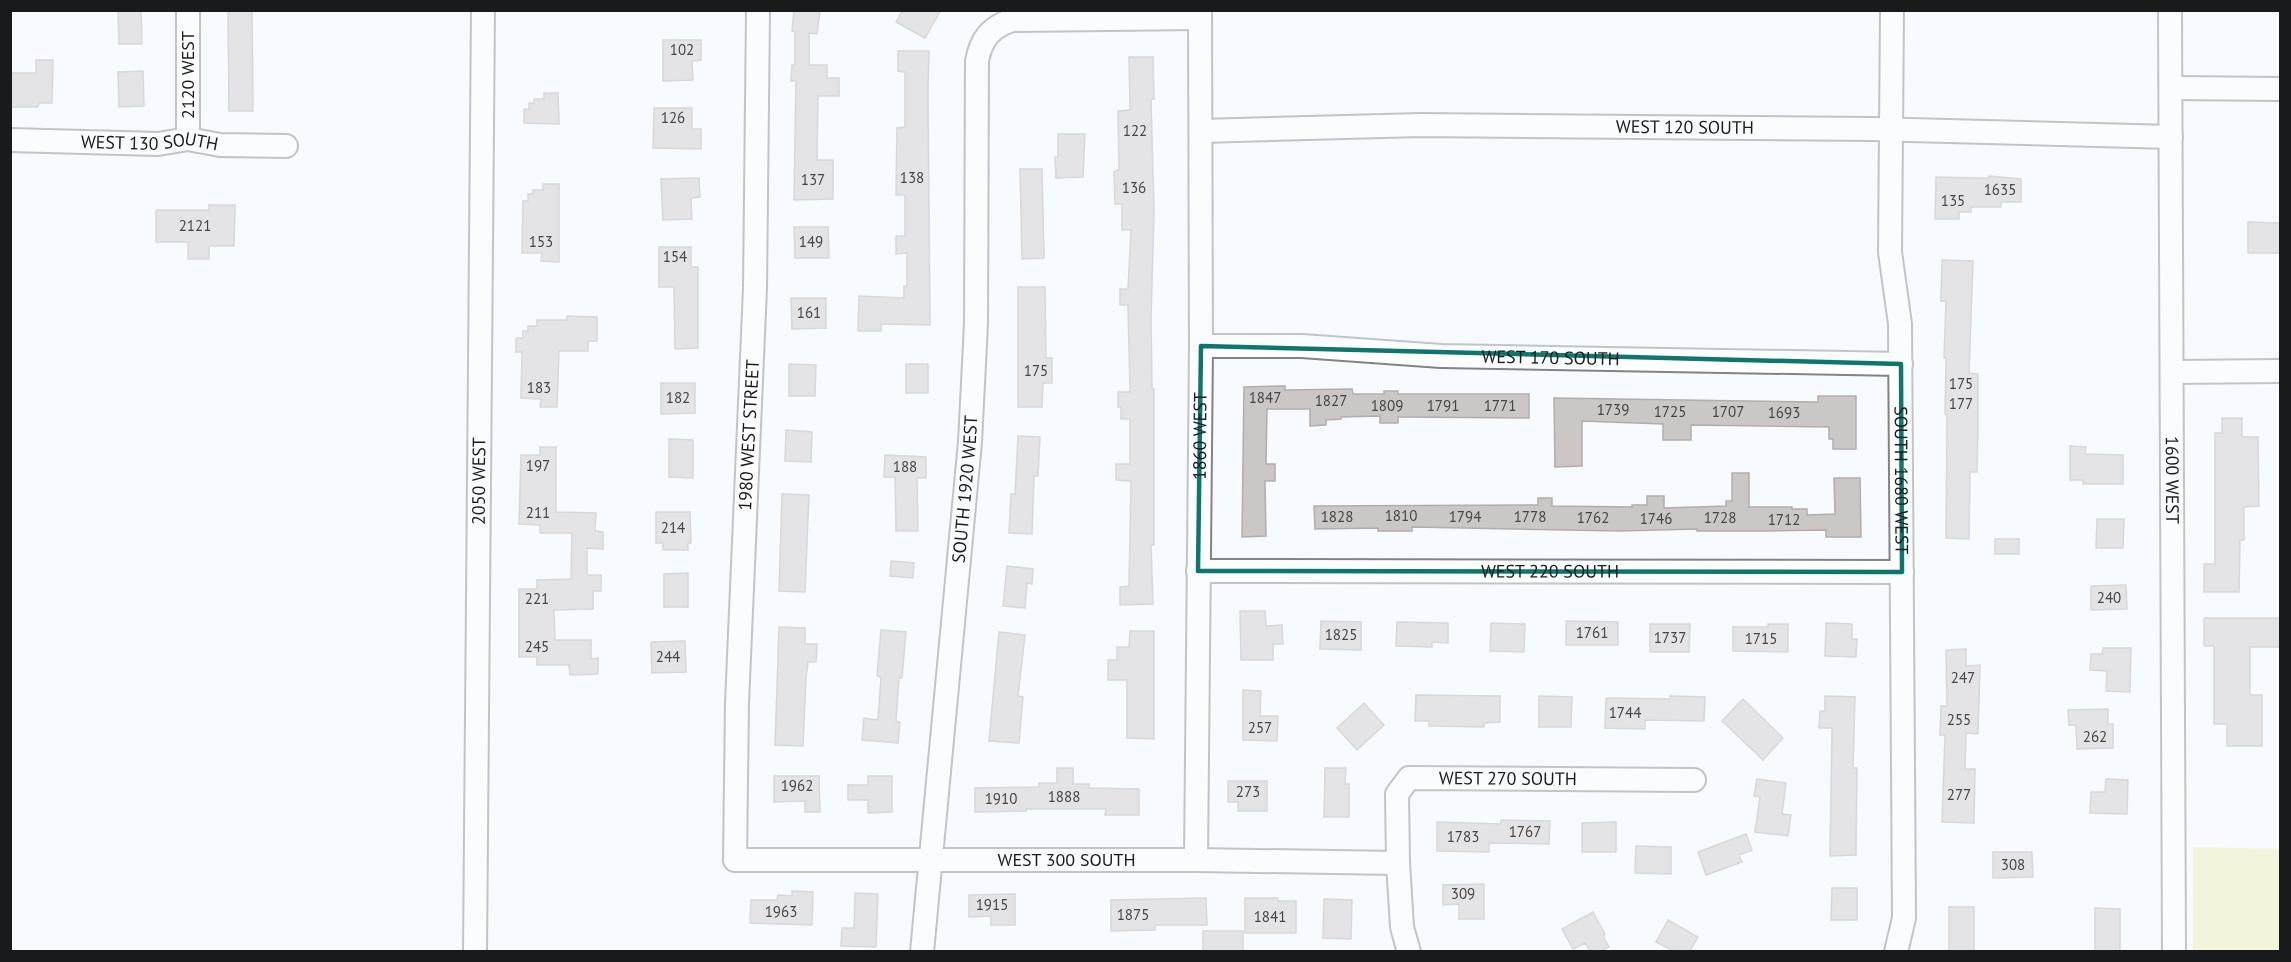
<svg xmlns="http://www.w3.org/2000/svg" width="2291" height="962" font-family="'PT Sans',sans-serif">
<rect width="100%" height="100%" fill="#f7fafe"/>
<path fill="#ebefb3" d="M2193,847L2280,849V951H2193Z"/>
<path fill="#ccc7c7" stroke="#b2adad" stroke-width="1.5" d="M118,10H141L142,44H119Z
M228,10H252L253,111H229Z
M794,10H820L817,34L809,33V65H827V78H839V96H818L817,160H833V199L794,200L796,81H791L792,65H795V32L792,31Z
M903,10H941L925,38L896,22Z
M663,40H701V60L692,61L693,80L663,81Z
M898,51H929L928,92L930,325L881,324V331H858L859,296L904,298V286H907V253L896,254V236H905V195H896L897,128L905,127V72L898,71Z
M1129,57H1153L1154,99H1151L1154,212L1151,319L1152,389H1154V545H1151L1153,604L1120,605V587L1129,586L1131,481L1116,480V464H1130V419H1121V407H1118V392H1130L1128,305H1120V289H1128L1131,230H1122V204H1115L1114,172L1119,169L1118,111L1130,110Z
M36,60H53L52,103H39L38,107H10V73H36Z
M143,71L144,106L119,107L118,72Z
M544,93H558L559,124L524,123V109L529,110V103H534V99H544Z
M654,108H692V129H701V149L653,148Z
M1058,134H1085L1083,177L1056,178L1055,157H1058Z
M1020,169H1042L1044,258L1022,259Z
M1989,176L2021,179V202H2001V207H1971V212H1959V219H1935L1936,177L1979,178H1989Z
M699,178L700,197L691,198L692,219L663,220L661,179Z
M543,184H559V262L541,261L542,253H522L523,201H528V194H533V190H543Z
M209,205H235L234,246H209V259H188V242H156V210H209Z
M2248,222L2280,223V253H2248Z
M794,227H828L829,258H795Z
M659,247H691V267H698V348L675,349L674,287H659Z
M1942,260L1973,261L1969,373L1978,374V431L1977,472H1970L1969,539L1946,538L1947,415L1945,414L1946,358H1944L1946,301H1941Z
M1018,287H1045L1046,358H1052V383H1043L1042,407H1018Z
M791,298H826V328L792,329Z
M567,316L597,317V341H588V351H559L557,407H540L541,399L521,398L522,352H516V338H523V331H528V326H537V320H567Z
M789,364L816,365L815,396H789Z
M906,364H928V393H906Z
M661,383H695V413L661,414Z
M1285,386V390L1352,389L1353,394H1384V391H1398V394H1529V418L1408,417H1398V423H1380V416L1341,417V419L1326,420V425L1310,426V409H1267L1266,464H1275V481H1265L1266,536L1242,537L1244,387Z
M1818,396H1856V449H1833V439H1829V427L1691,425V440H1663V424L1582,421V466L1555,467L1554,398L1818,402Z
M2222,418H2242V437H2258L2259,506L2244,507V540H2240L2239,592H2204V564H2215V433H2222Z
M786,430L812,432L811,462L785,461Z
M1018,436L1040,437L1038,476H1034L1032,534L1009,533L1011,494H1015Z
M669,439L693,440V478L669,477Z
M2070,446L2086,447L2085,454L2123,455V484H2083V480H2070Z
M540,447H556V512L596,513L595,531L603,532V549L587,548V575H601V591H593V609L554,610L555,640H591V659L598,658V674L570,675L569,665H537V657H519V589H537V580L571,579L572,533H540V525L519,524L521,455H540Z
M885,455L926,457V478H917L918,531H896L895,477H884Z
M1732,473H1749V507H1792V509H1807V515L1835,514L1834,478H1860L1861,537H1826V530L1766,531H1697V529L1620,531L1412,527V531H1378V528L1315,529L1314,506L1538,505V498H1552V506L1632,507V505H1647V496H1664V508L1726,506V501H1732Z
M782,494L809,495L805,592L779,591Z
M656,512H690L691,543H688V550H663V543H656Z
M2097,519H2124L2123,548H2096Z
M1995,539H2019V554H1995Z
M891,561L914,563L913,578L890,576Z
M1007,566L1033,569L1032,584L1027,583L1025,608L1003,606Z
M688,573V607H664V574Z
M2126,585L2127,609L2091,610V586Z
M1240,611H1265L1266,626L1282,625L1283,644H1273V660H1241Z
M2204,618H2280V647H2250V695H2262V746H2227V724H2214V646H2204Z
M1321,621L1361,622V650L1320,649Z
M1566,621L1618,622V645H1566Z
M1397,622L1448,623V643L1432,642V647L1396,646Z
M1491,623L1525,624L1524,652L1490,651Z
M1826,623L1852,624V639H1857L1856,657L1825,656Z
M1650,624H1690L1689,652H1650Z
M1768,624H1788V652L1733,651V627H1768Z
M779,627L805,628V644H817L816,662H808L806,677L803,746L775,745Z
M881,630L906,632L902,678H899L896,721L900,722L898,743L862,740L864,718L878,720L881,677L877,676Z
M1130,631H1154V739L1127,738V680H1108V660H1117V647H1129Z
M999,632L1025,635L1018,696L1023,697L1019,743L989,741Z
M685,641L686,672L652,673L651,642Z
M2103,648H2131L2130,692L2106,691L2107,671L2090,670L2091,654H2102Z
M1966,649V666L1980,665L1978,734L1966,733L1965,769H1975L1974,823L1942,822L1945,735H1940L1941,706H1947L1946,650Z
M1243,690L1261,691L1260,716H1278L1277,741L1243,740Z
M1416,695L1500,696V722L1484,723V727L1429,726V721H1415Z
M1539,696L1572,697L1571,727H1539Z
M1670,696L1705,697L1704,721L1645,720V729L1605,728L1606,698L1670,699Z
M1825,696L1855,697L1853,768H1857L1856,855L1830,856L1832,728H1819L1820,711H1825Z
M1743,699L1783,738L1763,760L1722,721Z
M1364,703L1384,725L1357,750L1337,728Z
M2108,709V724H2113V748L2077,749L2076,725H2069L2068,710Z
M1057,768H1073V784H1089V788L1139,789V815H1105L1106,809H1026V811L975,812V788L1039,787V783H1057Z
M1325,768H1346L1345,784H1349V817H1324Z
M774,776H819L820,812H805V801L774,802Z
M868,776H892V812L868,813V800H848V785H868Z
M1757,779L1786,783L1782,814L1791,815L1788,836L1755,832L1760,797L1754,796Z
M2106,779L2128,780L2127,814L2090,813L2091,792H2105Z
M1228,781H1267V811H1238V802H1228Z
M1501,820L1550,821L1549,844L1489,843V852L1437,851V822L1501,824Z
M1616,822V852H1582V823Z
M1746,834L1752,850L1739,855L1742,862L1706,875L1698,852Z
M1636,846L1671,847V874L1635,873Z
M1993,852H2032L2033,877L1993,878Z
M1484,884V919H1459V904L1443,905V885Z
M1832,888H1857V920H1831Z
M792,891L813,892L812,925L750,923L751,900H777L778,895L792,896Z
M855,893L878,894L876,947L841,946L842,928H854Z
M1015,894V925H991V916L969,917V895Z
M1206,898L1207,925H1155V930L1111,931V900Z
M1245,898H1278V901H1296V933H1245Z
M1324,899L1352,900L1351,939L1323,938Z
M1949,907H1974V951H1949Z
M2095,908L2120,909V951H2095Z
M1593,912L1605,934L1603,936L1609,947L1601,951H1590L1585,943L1573,949L1562,929Z
M1668,920L1698,937L1690,951H1673L1656,942Z
M1203,931H1243V951H1203Z"/>
<g fill="none" stroke-linecap="round" stroke-linejoin="round">
<g stroke="#818387" stroke-width="26">
<g id="minor">
<path id="s1" d="M758,10L755,288L737,703L735,860H1196L1398,863"/>
<path id="s2" d="M1892,10L1890,252L1900,324L1904,918L1896,952"/>
<path id="s3" d="M2170,10L2174,952"/>
<path d="M2171,88L2280,89"/>
<path id="s4" d="M1201,131L1421,125L1871,129L2171,137"/>
<path d="M188,139V10"/>
<path id="s5" d="M10,140L158,144L188,139L220,145L286,146"/>
<path id="s6" d="M1201,346H1302L1441,356L1901,364"/>
<path d="M2172,372L2280,371"/>
<path id="s7" d="M1198,571L1902,572"/>
<path id="s8" d="M1196,860L1201,346L1200,10"/>
<path id="s9" d="M475,952L483,10"/>
<path id="s10" d="M922,952L970,442L976,324L977,61C981,39 991,27 1012,20L1200,18"/>
<path id="s11" d="M1409,952L1402,927L1398,863L1397,794L1409,778L1694,780"/>
</g>
</g>
<use href="#minor" stroke="#fff" stroke-width="22"/>
</g>
<path d="M0 0H2291V962H0ZM1201,346L1901,364L1902,572L1198,571Z" fill="#f7fafe" fill-opacity=".55" fill-rule="evenodd"/>
<path fill="none" stroke="#0f766e" stroke-width="4.5" stroke-linejoin="round" d="M1201,346L1901,364L1902,572L1198,571Z"/>
<g text-anchor="middle" stroke-width="4.5" stroke-linejoin="round" paint-order="stroke">
<g font-size="15" fill="#464546">
<text x="682" y="55">102</text>
<text x="673" y="123">126</text>
<text x="1135" y="136">122</text>
<text x="912" y="183">138</text>
<text x="813" y="185">137</text>
<text x="1134" y="193">136</text>
<text x="2000" y="195">1635</text>
<text x="1953" y="206">135</text>
<text x="195" y="231">2121</text>
<text x="541" y="247">153</text>
<text x="811" y="247">149</text>
<text x="675" y="262">154</text>
<text x="809" y="318">161</text>
<text x="1036" y="376">175</text>
<text x="1961" y="389">175</text>
<text x="539" y="393">183</text>
<text x="678" y="403">182</text>
<text x="1265" y="403">1847</text>
<text x="1331" y="406">1827</text>
<text x="1961" y="409">177</text>
<text x="1387" y="411">1809</text>
<text x="1443" y="411">1791</text>
<text x="1500" y="411">1771</text>
<text x="1613" y="415">1739</text>
<text x="1670" y="417">1725</text>
<text x="1728" y="417">1707</text>
<text x="1784" y="418">1693</text>
<text x="538" y="471">197</text>
<text x="905" y="472">188</text>
<text x="538" y="518">211</text>
<text x="1401" y="521">1810</text>
<text x="1337" y="522">1828</text>
<text x="1465" y="522">1794</text>
<text x="1530" y="522">1778</text>
<text x="1593" y="523">1762</text>
<text x="1720" y="523">1728</text>
<text x="1656" y="524">1746</text>
<text x="1784" y="525">1712</text>
<text x="673" y="533">214</text>
<text x="2109" y="603">240</text>
<text x="537" y="604">221</text>
<text x="1592" y="638">1761</text>
<text x="1341" y="640">1825</text>
<text x="1670" y="643">1737</text>
<text x="1761" y="644">1715</text>
<text x="537" y="652">245</text>
<text x="668" y="662">244</text>
<text x="1963" y="683">247</text>
<text x="1625" y="718">1744</text>
<text x="1959" y="725">255</text>
<text x="1260" y="733">257</text>
<text x="2095" y="742">262</text>
<text x="797" y="791">1962</text>
<text x="1248" y="797">273</text>
<text x="1959" y="800">277</text>
<text x="1064" y="802">1888</text>
<text x="1001" y="804">1910</text>
<text x="1525" y="837">1767</text>
<text x="1463" y="842">1783</text>
<text x="2013" y="870">308</text>
<text x="1463" y="899">309</text>
<text x="992" y="910">1915</text>
<text x="781" y="917">1963</text>
<text x="1133" y="920">1875</text>
<text x="1270" y="922">1841</text>
</g>
<g font-size="18" fill="#191a1b" stroke="#fff">
<text transform="translate(188 75) rotate(-90)" y="6">2120 WEST</text>
<text dy="6" stroke="none"><textPath href="#s4" startOffset="484">WEST 120 SOUTH</textPath></text>
<text dy="6" stroke="none"><textPath href="#s5" startOffset="140">WEST 130 SOUTH</textPath></text>
<text dy="6" stroke="none"><textPath href="#s6" startOffset="350">WEST 170 SOUTH</textPath></text>
<text transform="translate(749 435) rotate(-87)" y="6">1980 WEST STREET</text>
<text dy="6" stroke="none"><textPath href="#s8" startOffset="424">1860 WEST</textPath></text>
<text dy="6" stroke="none"><textPath href="#s3" startOffset="470">1600 WEST</textPath></text>
<text dy="6" stroke="none"><textPath href="#s9" startOffset="471">2050 WEST</textPath></text>
<text dy="6" stroke="none"><textPath href="#s2" startOffset="471">SOUTH 1680 WEST</textPath></text>
<text dy="6" stroke="none"><textPath href="#s10" startOffset="465">SOUTH 1920 WEST</textPath></text>
<text dy="6" stroke="none"><textPath href="#s7" startOffset="352">WEST 220 SOUTH</textPath></text>
<text dy="6" stroke="none"><textPath href="#s11" startOffset="278">WEST 270 SOUTH</textPath></text>
<text dy="6" stroke="none"><textPath href="#s1" startOffset="1182">WEST 300 SOUTH</textPath></text>
</g>
</g>
<rect width="2291" height="962" fill="none" stroke="#191a1b" stroke-width="24"/>
</svg>
